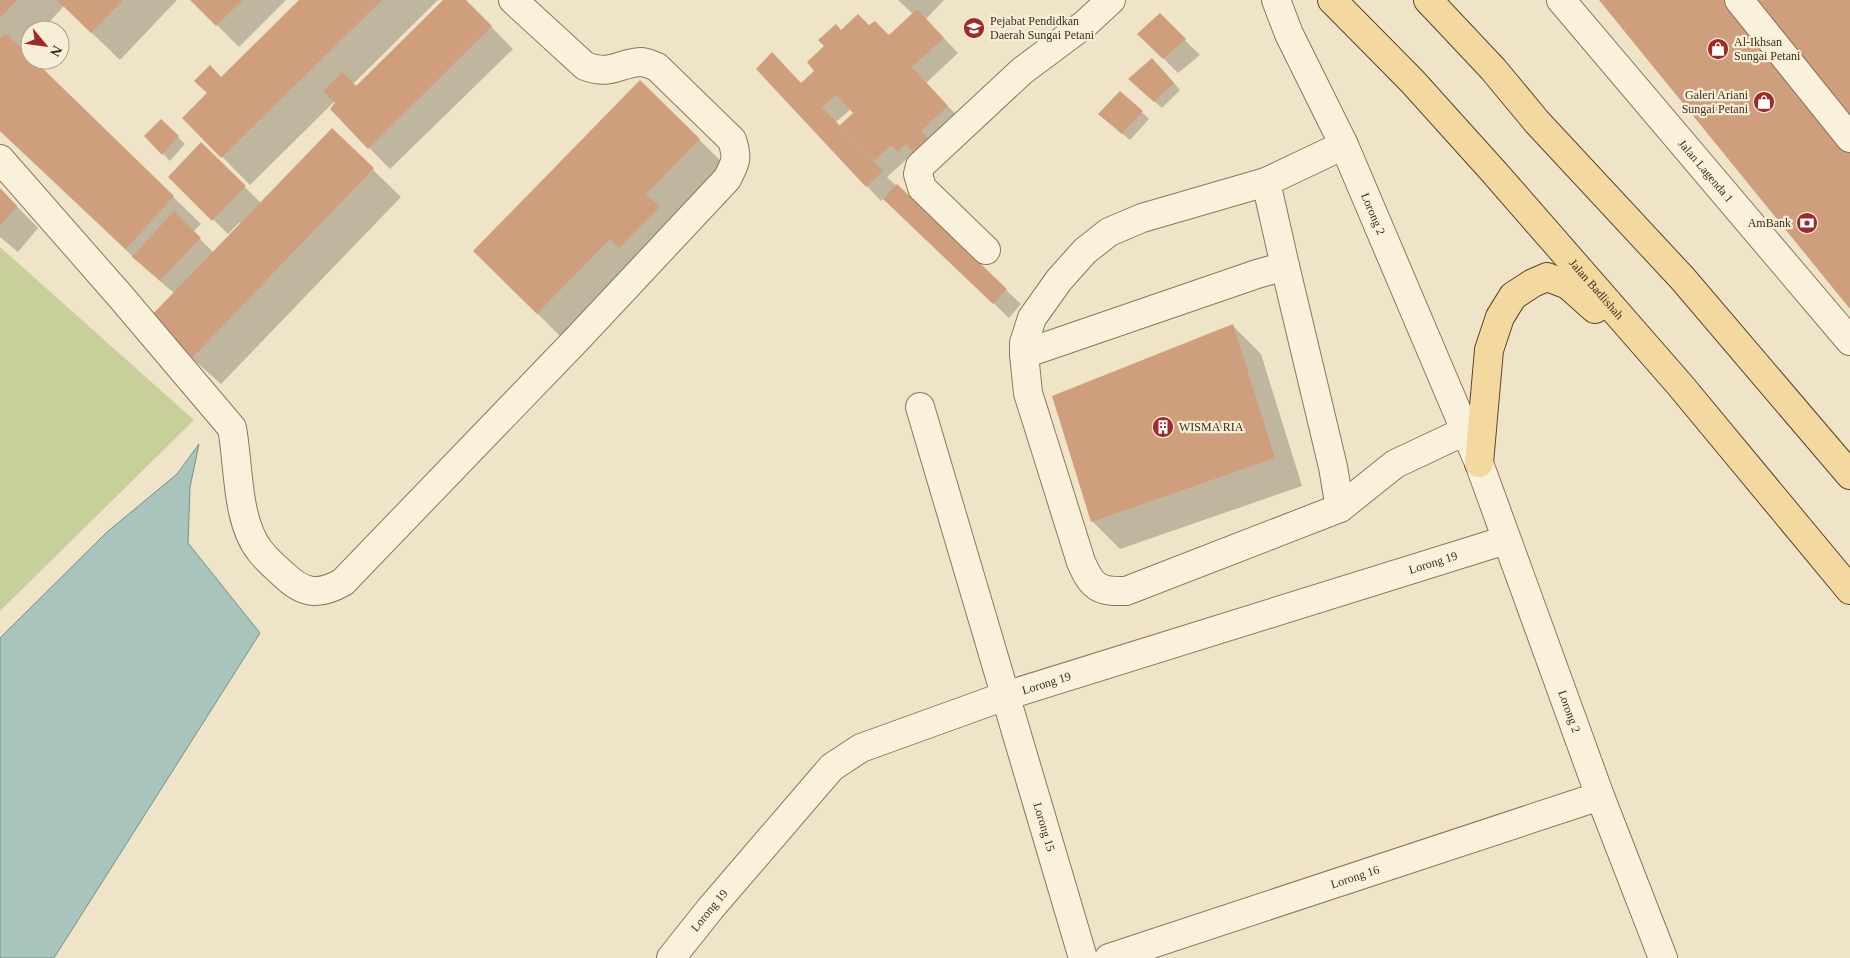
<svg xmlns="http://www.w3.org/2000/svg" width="1850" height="958" font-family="Georgia,serif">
<rect width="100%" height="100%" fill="#f0e4c8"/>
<path fill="#c9cf9b" d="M0,247L194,420L0,611Z"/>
<path fill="#a9c4bc" stroke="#6f938a" d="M199,444L190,487L188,543L260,633L54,958H0V638L107,532L177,474Z"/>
<path fill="#0003" fill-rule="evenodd" d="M0,0H177L120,60L64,6L42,30H30V43L23,51L30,60H32L201,224L193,232L214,253L241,224L240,222L228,234L170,177L201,144L261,203L332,130L401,197L221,384L178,346L174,293L148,271L0,131Z
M192,0H286L239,47Z
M300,0H438L353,84L356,87L445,0H465L513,49L390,169L331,109L337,103L335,101L250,185L184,118L221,78Z
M898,0H944L926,19L958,53L926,83L962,121L913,166L907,159L887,177L1021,304L1009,318L884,198L881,201L867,186L801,85L870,27L889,36L913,14ZM851,109L855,113L840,126L836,122Z
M1159,15L1200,55L1178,73L1139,34Z
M1159,66L1180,90L1162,108L1137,86Z
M640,82L727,167L565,341L503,279Z
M1142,112L1149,119L1130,140L1099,114Z
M161,120L185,144L170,161L163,154Z
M0,189L38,228L18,252L0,237Z
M1233,326L1261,354L1302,486L1120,549L1092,521Z"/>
<path fill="#cf9f7d" d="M0,0H17L0,18Z
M57,0H123L91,33Z
M190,0H243L216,26Z
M299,0H382L221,158L182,118L207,93L194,81L210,65L221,77Z
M443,0H466L492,26L368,149L330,109L335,103L323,91L342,72L356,86Z
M1599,0H1729L1850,149V309Z
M1754,0H1850V117Z
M917,9L944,38L912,67L948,106L921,131L928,138L913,152L906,144L898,152L891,145L874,161L840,125L853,113L836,95L822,107L883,171L866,187L756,69L772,52L801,83L814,71L807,62L824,46L818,40L836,24L841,30L858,14L869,25L875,21L889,35Z
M1160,13L1186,39L1163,59L1137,34Z
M6,33L30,56V60H34L174,196L126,249L0,131V38Z
M1152,58L1174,83L1154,102L1128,79Z
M640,80L700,139L646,194L660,207L619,248L610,239L537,314L473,251Z
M1120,91L1143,111L1122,134L1098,114Z
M161,119L179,136L162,155L144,136Z
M332,128L374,168L193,357L149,318Z
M201,142L246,186L212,221L168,177Z
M897,184L1007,289L993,304L883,199Z
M0,188L17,206L0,226Z
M174,211L201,238L160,280L132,257Z
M1233,324L1275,458L1091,522L1052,396Z"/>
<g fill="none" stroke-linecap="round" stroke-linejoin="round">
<g stroke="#8d765c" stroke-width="30">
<g id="minor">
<path id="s1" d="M1276,0L1289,34L1344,145L1479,463L1600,796L1663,958"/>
<path id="s2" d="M1561,0L1850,341"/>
<path d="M1739,0L1850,138"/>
<path d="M1344,145L1266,182L1285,266L1257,274L1024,354L1028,393L1081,562C1092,587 1098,592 1126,591L1340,508L1395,464L1465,431"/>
<path d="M0,159L121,297L232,428C239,465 236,521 260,551C267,560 276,568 284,575C304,594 319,596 343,582L579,337L727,179C736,162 738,158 732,140L657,67C652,65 646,62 641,62C618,63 612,76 585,66L513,0"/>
<path d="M986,250L922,188L918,174L920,166L1022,71L1085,24L1111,0"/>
<path d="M1285,266L1333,467L1340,508"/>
<path d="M1024,354V343L1032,318L1059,280L1085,251L1109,232L1142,218L1266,182"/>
<path id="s3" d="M920,407L1083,958"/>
<path id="s4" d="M671,958L710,909L819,782L832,767L861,748L1005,696L1506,540"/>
<path id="s5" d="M1109,958L1600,796"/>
</g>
</g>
<g stroke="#5b4430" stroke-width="30">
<g id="major">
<path id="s6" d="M1332,0L1412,81L1494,172L1680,385L1850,590"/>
<path d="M1428,0L1493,69L1537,122L1683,279L1850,475"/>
<path d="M1479,463L1489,350L1500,317L1513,296L1533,283L1547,277L1568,285L1595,309"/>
</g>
</g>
<use href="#minor" stroke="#faf1dc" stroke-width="28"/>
<use href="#major" stroke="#f3d9a0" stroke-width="28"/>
</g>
<defs>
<g id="school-disc" transform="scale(1.125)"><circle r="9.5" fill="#9e2a2b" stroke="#f7eed8"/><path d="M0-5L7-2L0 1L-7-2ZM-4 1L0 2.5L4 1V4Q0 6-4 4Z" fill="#fff"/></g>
<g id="shop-disc" transform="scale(1.125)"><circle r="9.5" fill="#9e2a2b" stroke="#f7eed8"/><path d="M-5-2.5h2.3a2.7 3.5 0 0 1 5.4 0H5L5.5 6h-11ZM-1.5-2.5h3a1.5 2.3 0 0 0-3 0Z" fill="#fff"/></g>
<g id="bank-disc" transform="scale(1.125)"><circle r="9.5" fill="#9e2a2b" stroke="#f7eed8"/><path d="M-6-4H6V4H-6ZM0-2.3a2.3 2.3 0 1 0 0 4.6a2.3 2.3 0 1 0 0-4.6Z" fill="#fff"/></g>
<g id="building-disc" transform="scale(1.125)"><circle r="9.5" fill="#9e2a2b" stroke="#f7eed8"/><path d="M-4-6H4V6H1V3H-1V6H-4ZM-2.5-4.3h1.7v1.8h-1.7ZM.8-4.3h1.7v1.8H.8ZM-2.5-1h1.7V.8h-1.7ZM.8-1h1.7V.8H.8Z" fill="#fff"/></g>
</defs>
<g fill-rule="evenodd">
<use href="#school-disc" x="974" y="28"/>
<use href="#shop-disc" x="1718" y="49"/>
<use href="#shop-disc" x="1764" y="102"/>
<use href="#bank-disc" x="1807" y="223"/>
<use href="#building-disc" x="1163" y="427"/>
</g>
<g text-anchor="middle" stroke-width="4.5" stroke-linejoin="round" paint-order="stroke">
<g font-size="12" fill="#3d2e20" stroke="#f7eed8" text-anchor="start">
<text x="990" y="25">Pejabat Pendidkan<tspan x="990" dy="14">Daerah Sungai Petani</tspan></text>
<text x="1734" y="46">Al-Ikhsan<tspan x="1734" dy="14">Sungai Petani</tspan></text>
<text x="1748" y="99" text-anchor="end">Galeri Ariani<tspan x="1748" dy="14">Sungai Petani</tspan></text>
<text x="1791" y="227" text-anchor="end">AmBank</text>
<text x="1179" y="431">WISMA RIA</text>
</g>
<g font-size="12" fill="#3d2e20" stroke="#f7eed8">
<text dy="4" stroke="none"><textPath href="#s2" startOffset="224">Jalan Lagenda 1</textPath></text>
<text dy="4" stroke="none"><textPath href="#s1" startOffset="235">Lorong 2</textPath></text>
<text dy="4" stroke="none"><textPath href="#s6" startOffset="392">Jalan Badlishah</textPath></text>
<text dy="4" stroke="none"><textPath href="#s4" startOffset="886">Lorong 19</textPath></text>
<text dy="4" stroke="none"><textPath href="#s4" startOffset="481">Lorong 19</textPath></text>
<text dy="4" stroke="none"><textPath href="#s1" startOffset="770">Lorong 2</textPath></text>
<text dy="4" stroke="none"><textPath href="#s3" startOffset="438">Lorong 15</textPath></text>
<text dy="4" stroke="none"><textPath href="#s5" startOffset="259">Lorong 16</textPath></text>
<text dy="4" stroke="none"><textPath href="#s4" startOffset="61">Lorong 19</textPath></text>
</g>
</g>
<g transform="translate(45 45) rotate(119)"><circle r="24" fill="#f7eed8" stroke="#ada18e"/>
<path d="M0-4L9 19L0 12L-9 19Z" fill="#9e2a2b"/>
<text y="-8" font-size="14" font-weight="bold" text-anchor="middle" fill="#3d2e20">N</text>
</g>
</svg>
